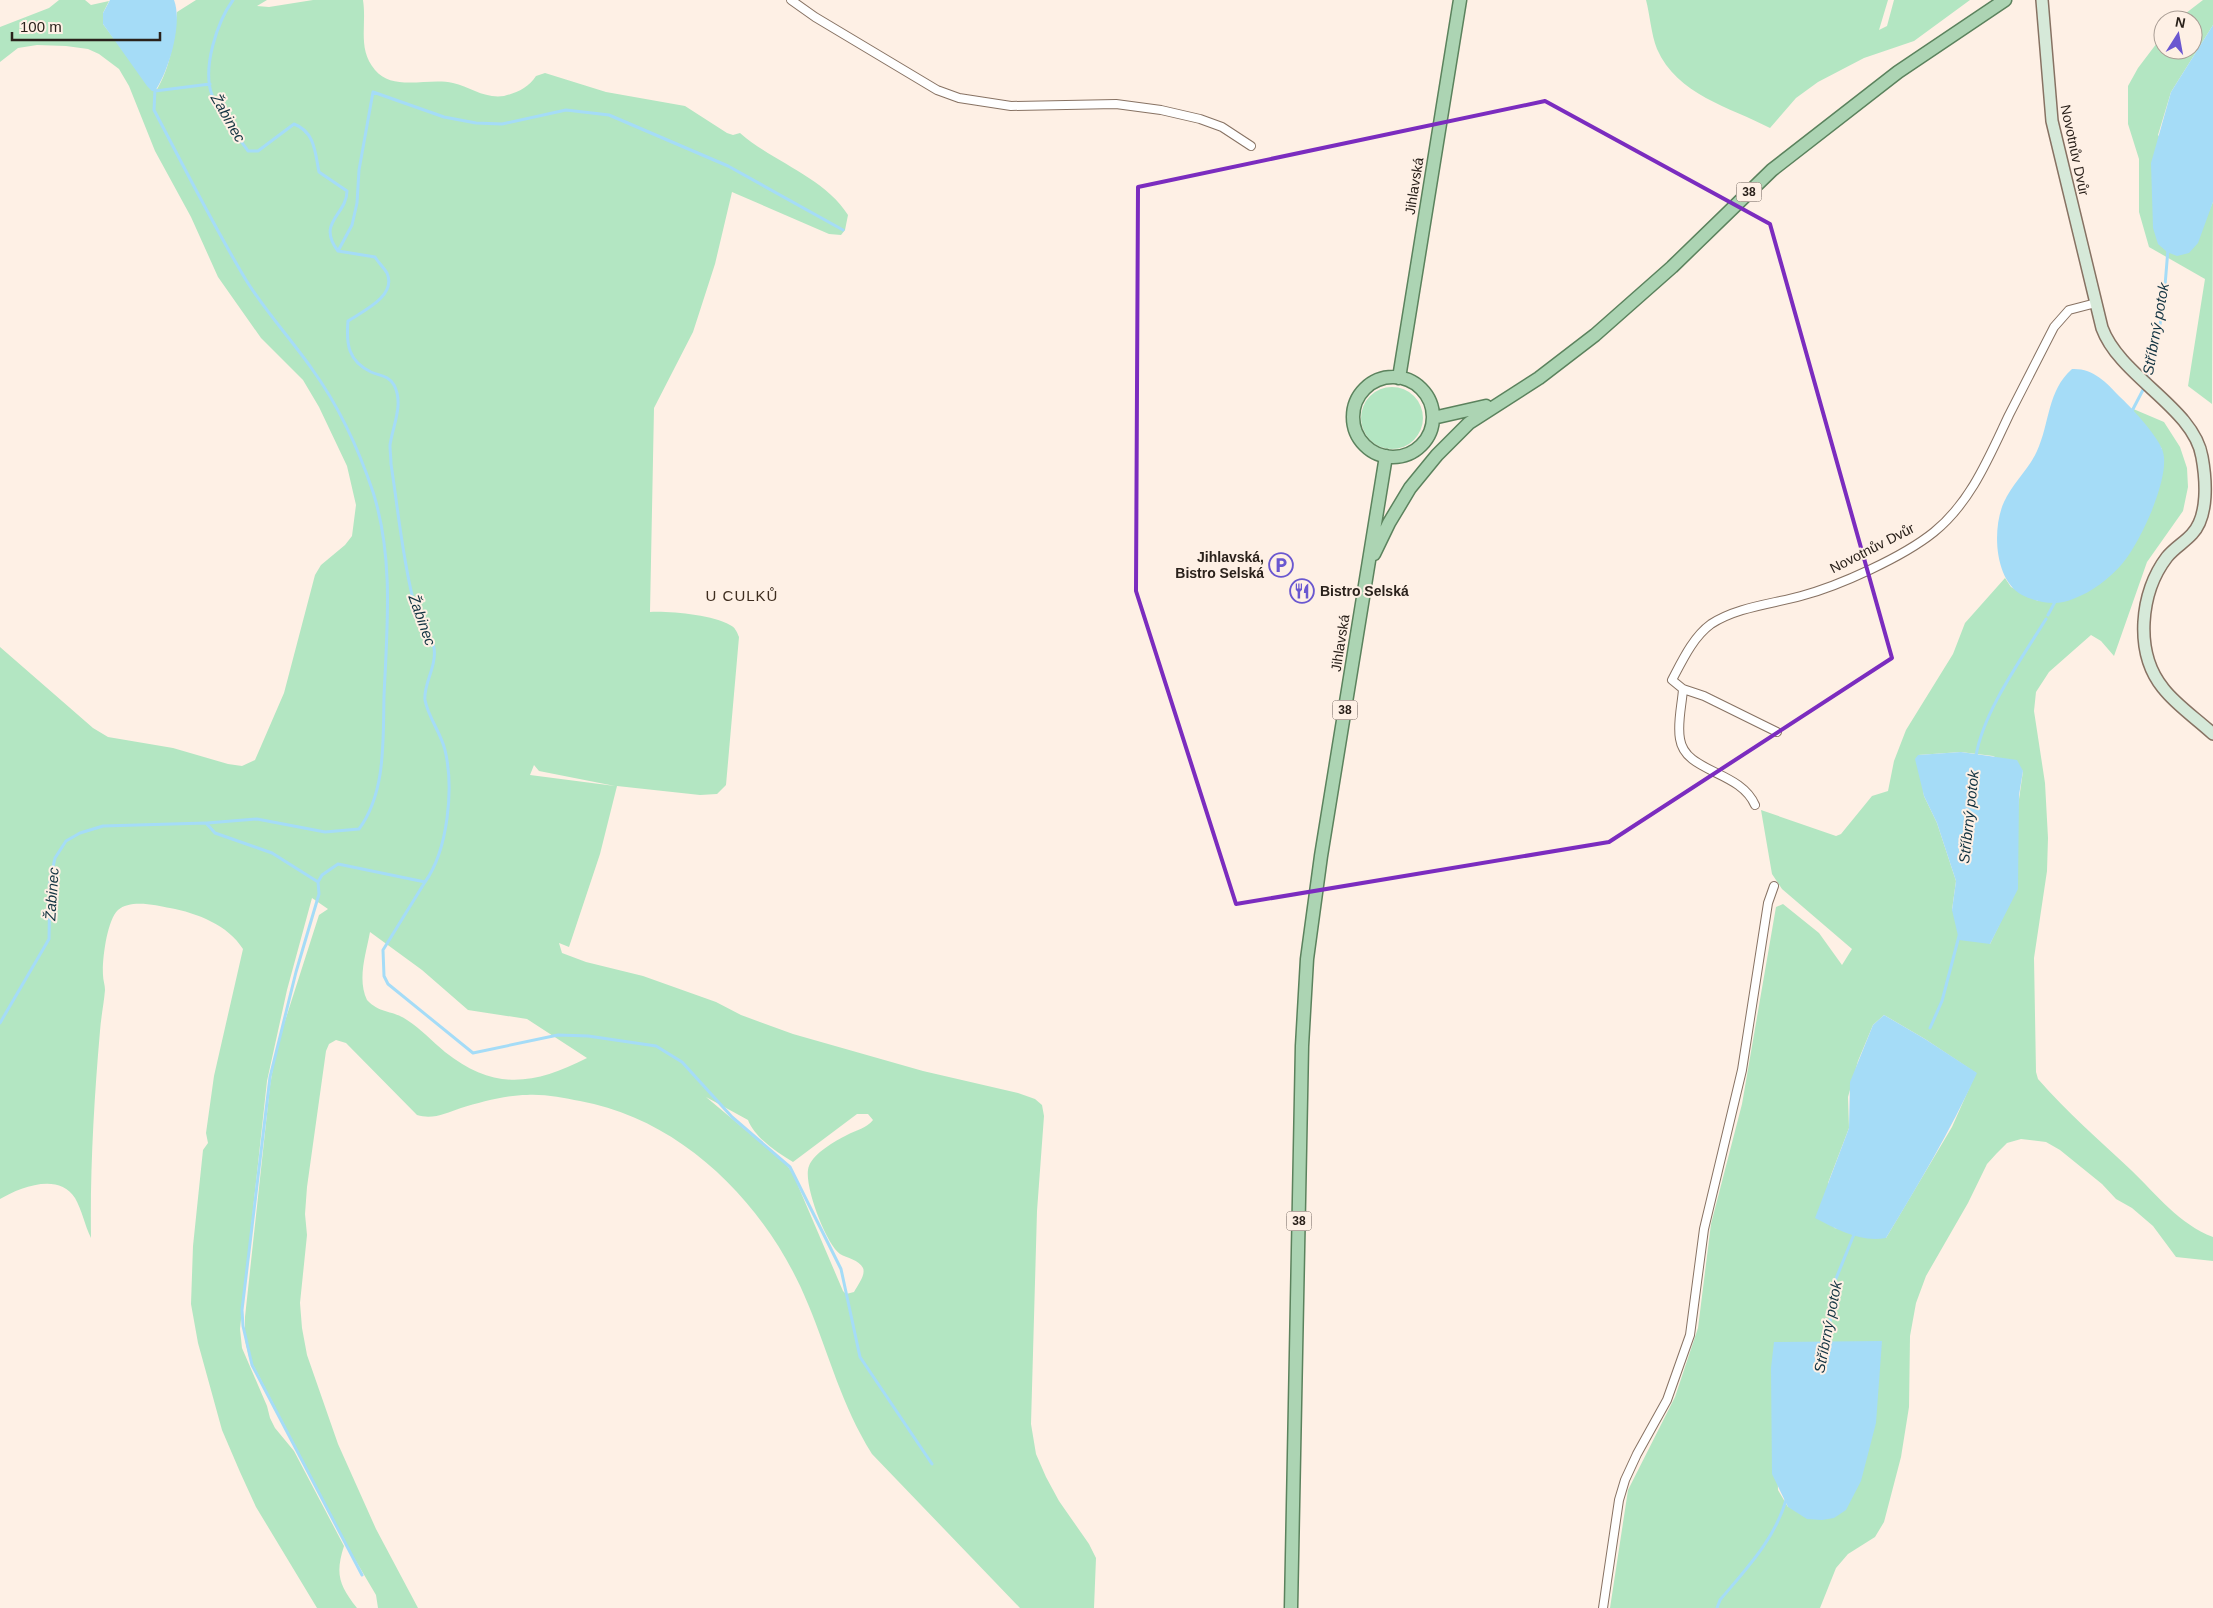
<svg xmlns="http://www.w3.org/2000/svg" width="2213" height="1608" font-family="Arial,sans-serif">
<rect width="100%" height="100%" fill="#fef0e5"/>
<path fill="#b3e6c2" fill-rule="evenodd" d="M59,0H85L91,5L109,1L103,13V24L153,91H156C171,67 174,39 177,12L196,0H267L257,6L269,7L313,0H363C367,25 357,49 375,70C393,92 429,77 453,83C470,87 485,99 504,96C517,93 529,87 536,76L545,73L606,92L685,106L727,133L733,135L740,133C773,162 824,177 848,215L845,230L841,235L829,234L732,192L715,264L693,332L654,408L650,612C671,611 712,615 730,625C735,627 737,632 739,637L726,785L717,794L700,795L617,786L600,854L569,947L559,943L562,953L586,962L643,976L716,1002L741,1015L793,1034L923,1071L1018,1093L1035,1099L1042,1105L1044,1116L1037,1211L1031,1424L1036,1454L1046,1477L1059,1501L1089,1544L1096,1558L1094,1608H1020L872,1454C841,1404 830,1357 808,1304C769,1208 685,1120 580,1101C563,1098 545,1094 527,1095C506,1095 481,1102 461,1108C446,1113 433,1120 417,1115L346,1043L336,1040L329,1044L326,1051L307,1187L305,1214L307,1235L300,1303L302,1328L307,1355L338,1444L376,1529L418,1608H378L376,1595L350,1551L249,1357L245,1340V1317L270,1086L276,1049L319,915L328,909L312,898L287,990L267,1081L240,1329L242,1348L267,1406L270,1418L275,1428L294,1451L344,1546C335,1574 339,1585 357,1608H317L256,1507L240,1472L222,1430L198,1343L191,1304L193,1246L203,1150L208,1143L206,1133L214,1076L243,949C228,925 197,913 170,908C156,905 130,899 118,910C107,920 102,960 103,975C103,980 105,985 105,990C104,1003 101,1017 100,1031C94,1100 90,1170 91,1238C85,1226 82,1210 75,1198C59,1172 20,1187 0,1199V647L93,728L108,737L173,748L228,764L242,766L255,760L284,693L315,575L321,565L345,545L352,536L356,505L347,466L319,407L303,380L261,338L218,277L191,217L155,151L129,86L119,69L99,54L88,49L66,46L37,45L18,48L0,62V27L49,8ZM534,765L539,771L615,786L530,775ZM370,932L422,970L468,1010L527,1019L587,1058C534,1085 494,1091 445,1052C432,1041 421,1029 407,1020C393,1010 380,1014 367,1000C357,979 366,954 370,932ZM706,1097L748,1120C755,1138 777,1152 793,1162L857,1114H868L873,1120C867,1128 856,1130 847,1135C835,1141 814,1153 809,1166C802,1182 826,1244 840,1254C847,1258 859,1260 863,1268C866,1275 857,1286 854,1292L846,1294L843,1291L793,1174L786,1164Z
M1646,0H1888L1879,30L1887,26L1894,0H1970L1914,41L1864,58L1818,82L1796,98L1770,128C1730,107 1677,95 1657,49C1651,34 1650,15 1646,0Z
M2203,0H2213V25L2171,92L2158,135L2209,211L2213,202L2212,404L2188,386L2205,279L2149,247L2139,212V159L2128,124V86L2138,68L2163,35V50H2193V20H2177Z
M1361 418a31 31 0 1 1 62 0a31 31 0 1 1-62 0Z
M2131,408L2164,422L2180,447L2187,468L2188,487L2183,511L2147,562L2114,656L2101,641L2091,635L2049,672L2036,692L2034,711L2045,783L2048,838L2047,871L2034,958L2036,1072L2038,1079C2067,1112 2099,1140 2131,1170C2157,1195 2179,1224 2213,1237V1261L2176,1257L2153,1226L2132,1208L2116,1199L2102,1184L2060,1150L2046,1142L2021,1139L2007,1143L1997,1153L1987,1164L1968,1203L1926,1276L1916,1303L1910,1336L1909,1407L1901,1457L1884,1522L1875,1537L1848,1554L1836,1568L1820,1608H1610L1628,1490L1675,1397L1698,1328L1711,1224L1742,1104L1776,907L1783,904L1819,933L1842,965L1852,949L1782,889L1772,874L1761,810L1836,836L1841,834L1872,796L1888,791L1894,761L1906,730L1953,654L1965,623L2005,578L2011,587L2038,601L2162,449ZM1961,752L1993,756L2023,771L2002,919L1990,944L1952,910L1956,881L1937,823L1924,796L1918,755ZM1884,1015L1925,1039L1976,1073L1952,1127L1886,1238L1834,1228L1828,1183L1849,1128L1848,1097L1858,1061L1873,1025ZM1774,1342L1828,1343L1788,1507L1778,1490Z"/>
<path fill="#a5dcf7" d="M110,0H174C183,23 169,71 155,91H152L147,86L103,24V13Z
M2213,25V202L2198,243L2189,253L2177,256L2167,252L2158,244L2153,228L2151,163L2171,92Z
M2072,369C2093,368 2106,382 2119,396C2131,407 2156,434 2162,449C2173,474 2139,545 2122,564C2109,579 2092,592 2073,599C2057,606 2038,603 2022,595C1994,580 1992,528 2004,502C2012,484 2029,469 2037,451C2050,423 2047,391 2072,369Z
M1961,752L2017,760L2023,771L2019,795L2018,889L1990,944L1959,940L1952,910L1956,881L1937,823L1924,796L1915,759L1918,755Z
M1884,1015L1925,1039L1977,1073C1950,1131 1919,1184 1886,1238C1861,1243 1836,1229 1815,1218L1849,1128L1850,1082L1873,1025Z
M1882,1341L1876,1423L1861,1481L1846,1510L1834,1518L1822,1520L1807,1519L1788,1507L1772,1474L1771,1368L1774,1342Z"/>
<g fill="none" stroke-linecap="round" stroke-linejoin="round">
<path stroke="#a5dcf7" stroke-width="3" d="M155,89L154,110C184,167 213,225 246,280C265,311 291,339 312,369C338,405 359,450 373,492C394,558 387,628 384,696C383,740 386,793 359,829L325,832L257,819L207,823
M155,91L210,84
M338,251L352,225L357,203L359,170L373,92L444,117L476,123L502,124L566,110L609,115L728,166L843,230
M2148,381L2163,310L2168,249
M2132,411L2145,386
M2048,615L2056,600
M1976,756C1983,712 2022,658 2046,619
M318,882L319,894L296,972L270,1077L242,1310L243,1326L252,1365L362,1575
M425,882L383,950L384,976L388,984L473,1053L558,1035L588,1036L656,1046L682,1062L732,1117L790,1167L841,1269L860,1357L932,1464
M0,1023L49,939L50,881L55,858L66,841L80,833L103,826L206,823L215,833L272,853L318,882L322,875L338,864L425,882C448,850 454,788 445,750C441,733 428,717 425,700C423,685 437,666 434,648C431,633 418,616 413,599C402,555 398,509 391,464C391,458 390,451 390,445C393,425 404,404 394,385C388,375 380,376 371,372C348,361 346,344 348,321C363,311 397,296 387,273C384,268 378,262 375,257L338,251C316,222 347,215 347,191L319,172C315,152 315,132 294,124L258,151H248C237,135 218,113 212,95C202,68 217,22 233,0
M1930,1028L1942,1001L1959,936
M1827,1347L1835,1281L1855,1232
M1717,1608L1720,1600C1746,1569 1775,1539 1786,1500"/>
<g stroke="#877263" stroke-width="10">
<path id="street" d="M791,0L815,17L937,90L959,98L1011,106L1116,104L1161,110L1200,119L1222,127L1251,146
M1683,689C1682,705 1677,723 1680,739C1685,773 1740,770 1755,805
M1777,732L1704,696L1683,689L1672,680C1682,661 1693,637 1711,624C1737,607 1772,604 1801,596C1839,586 1903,557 1934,532C1971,502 1989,457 2009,415C2024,386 2039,356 2054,327L2069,310L2096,303
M1603,1608L1619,1500L1625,1480L1637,1454L1667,1400L1690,1335L1704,1229L1742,1070L1768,903L1774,886"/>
</g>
<g stroke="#877263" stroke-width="14">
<path id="secondary" d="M2042,0L2052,121L2102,328C2120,377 2194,408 2202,457C2206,479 2209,516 2192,534C2185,542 2174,548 2167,557C2140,592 2134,652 2163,688C2176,705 2197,719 2213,734"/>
</g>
<g stroke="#5b825d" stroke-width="15">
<path id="primary" d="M1353 417a40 40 0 1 1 80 0a40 40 0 1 1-80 0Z
M1399,378L1460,0
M1433,418L1486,406
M1374,554L1389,523L1410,488L1437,455L1469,423L1539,378L1595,335L1672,267L1772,170L1898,72L2005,0
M1291,1608L1302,1046L1307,959L1321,856L1386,456"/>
</g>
<use href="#street" stroke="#fff" stroke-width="8"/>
<use href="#secondary" stroke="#d6e9d9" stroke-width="11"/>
<use href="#primary" stroke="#acd4b3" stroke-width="12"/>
</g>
<path fill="none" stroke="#7b2cbf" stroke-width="4" stroke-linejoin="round" d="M1545,101L1770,224L1892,658L1609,842L1236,904L1136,591L1138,187Z"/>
<defs>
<g id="parking-ring" transform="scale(1.25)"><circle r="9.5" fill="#fef0e5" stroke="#6a57d0" stroke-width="1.5"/><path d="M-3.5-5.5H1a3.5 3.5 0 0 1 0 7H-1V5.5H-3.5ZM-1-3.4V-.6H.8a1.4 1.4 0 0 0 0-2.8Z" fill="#6a57d0"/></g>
<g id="restaurant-ring" transform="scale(1.25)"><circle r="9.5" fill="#fef0e5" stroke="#6a57d0" stroke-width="1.5"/><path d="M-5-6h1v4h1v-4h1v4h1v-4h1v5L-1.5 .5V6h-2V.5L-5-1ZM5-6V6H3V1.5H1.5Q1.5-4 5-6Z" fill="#6a57d0"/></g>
</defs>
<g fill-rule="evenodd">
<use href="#parking-ring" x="1281" y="565"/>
<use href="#restaurant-ring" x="1302" y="591"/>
</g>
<g text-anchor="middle" stroke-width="4" stroke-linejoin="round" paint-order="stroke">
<g fill="#fef0e5" stroke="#6a5f58" stroke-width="1">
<rect x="1736.5" y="182.5" width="25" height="19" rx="4"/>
<rect x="1332.5" y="700.5" width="25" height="19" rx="4"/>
<rect x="1286.5" y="1211.5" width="25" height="19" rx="4"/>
</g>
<g font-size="12" font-weight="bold" fill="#2a211b">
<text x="1749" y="196">38</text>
<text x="1345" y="714">38</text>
<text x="1299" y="1225">38</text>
</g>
<g font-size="14" fill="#2a211b" stroke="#fef0e5">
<text transform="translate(2075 150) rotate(78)" y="5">Novotnův Dvůr</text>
<text transform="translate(1414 186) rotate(-81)" y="5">Jihlavská</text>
<text transform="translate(1872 548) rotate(-27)" y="5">Novotnův Dvůr</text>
<text transform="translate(1340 643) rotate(-81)" y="5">Jihlavská</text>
</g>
<g font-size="14" font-weight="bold" fill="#2a211b" stroke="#fef0e5" text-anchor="end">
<text x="1264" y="562">Jihlavská,<tspan x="1264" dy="16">Bistro Selská</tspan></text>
<text x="1320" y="596" text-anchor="start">Bistro Selská</text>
</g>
<g font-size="15" font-style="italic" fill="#133442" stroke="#fef0e5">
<text transform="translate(228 118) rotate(60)" y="5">Žabinec</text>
<text transform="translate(2156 329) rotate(-80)" y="5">Stříbrný potok</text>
<text transform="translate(422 620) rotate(70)" y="5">Žabinec</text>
<text transform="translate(1969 817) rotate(-84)" y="5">Stříbrný potok</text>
<text transform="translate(52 894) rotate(-86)" y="5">Žabinec</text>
<text transform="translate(1828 1327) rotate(-79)" y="5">Stříbrný potok</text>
</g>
<g font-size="15" letter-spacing="1" fill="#3e2d1f" stroke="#fef0e5">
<text x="742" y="601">U CULKŮ</text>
</g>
</g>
<g transform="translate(2178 35) rotate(11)"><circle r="24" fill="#fef0e5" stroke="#a99d94"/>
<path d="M0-4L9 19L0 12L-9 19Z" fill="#6a57d0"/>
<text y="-8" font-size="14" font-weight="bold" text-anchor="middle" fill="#2a211b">N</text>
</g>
<path d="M12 32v8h148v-8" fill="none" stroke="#2a211b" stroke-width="2.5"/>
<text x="20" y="32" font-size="15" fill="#2a211b" stroke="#fef0e5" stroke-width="4" paint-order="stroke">100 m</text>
</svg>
